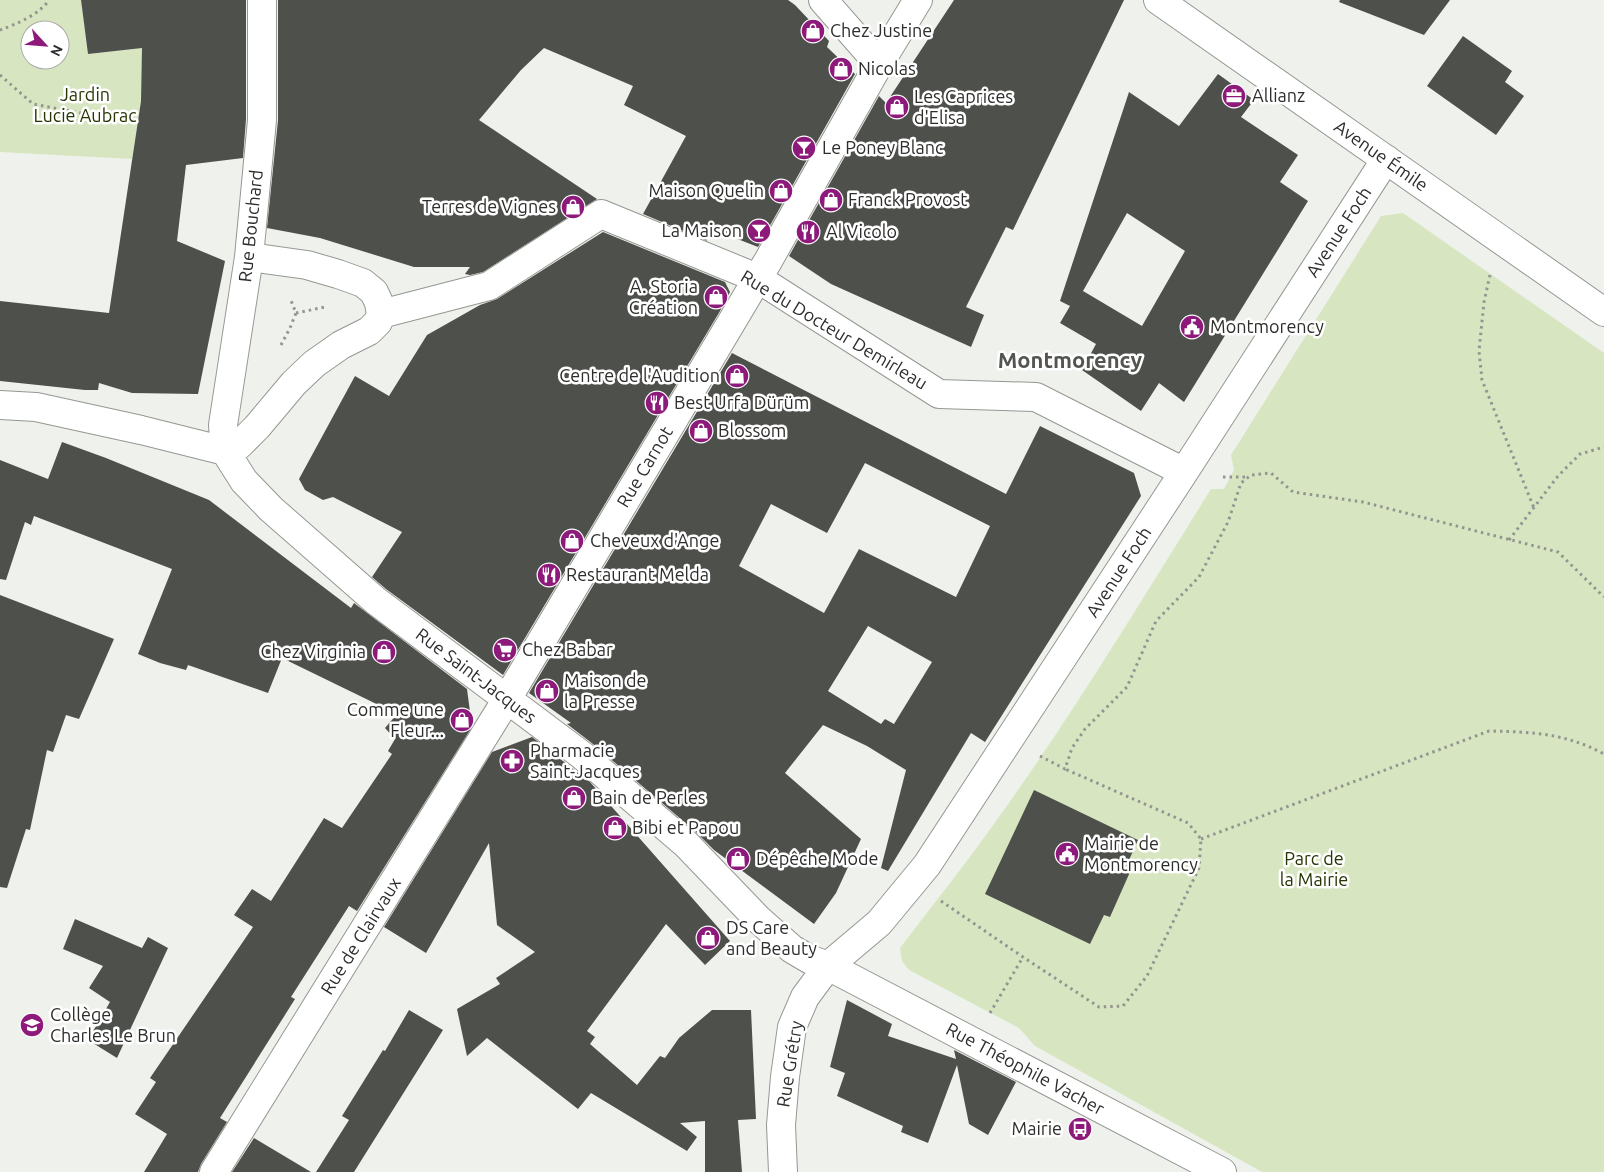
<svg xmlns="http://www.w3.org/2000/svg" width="1604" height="1172" font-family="Ubuntu,sans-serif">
<rect width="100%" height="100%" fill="#eff2ec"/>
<path fill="#d7e6c1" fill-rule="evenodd" d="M0,0H81L88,54L132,49V25L174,68L142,71L141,101L132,159L0,152ZM30,30H60V60H30Z
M1403,213L1604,353V1172H1262L1035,1046L1019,1028L909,970L902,961L900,948C934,903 969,860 1001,814C1076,709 1143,598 1211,489H1224L1234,470L1231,455L1381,216Z"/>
<path fill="#4e504b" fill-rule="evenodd" d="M81,0H246V119L243,158L186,165L177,241L225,261L198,394L132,393L99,383L98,390H85L0,381V301L109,313L141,101L142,48L88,54Z
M278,0H788L795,5L829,41L827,47L855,74L758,247L699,224L707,241L643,214L686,136L624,105L633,86L544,48L521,70L479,120L597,199L483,272L470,275L465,274L470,267H414L320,238L267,228L278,120Z
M954,0H1124L1013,230L1006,227L966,307L984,315L971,347L831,284L789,256L879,96L886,103Z
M1340,0H1450L1424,35L1339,2Z
M1463,36L1512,71L1505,82L1524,96L1496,135L1427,86Z
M1218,74L1254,100L1241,117L1298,155L1280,182L1308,201L1184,402L1159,383L1141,411L1082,370L1096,344L1060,323L1070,306L1060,301L1129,92L1179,126ZM1127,213L1185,251L1142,326L1083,291Z
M603,232L725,282L730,292L720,311L503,675L386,589L372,577L402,532L333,497L323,500L305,490L299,479L355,376L389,396L427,335L480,305L497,299Z
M732,353L1006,494L1040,426L1134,473L1141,496L985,742L971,733L888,871L881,868L906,770L867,746L823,725L785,773L861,839L836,893L814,924L714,850L696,832L593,744L567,724L571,723L529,693ZM865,463L990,526L956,597L859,549L824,613L739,566L771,504L827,533ZM868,626L932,662L894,724L885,719L881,724L828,691Z
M62,442L106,458L209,500L351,608L354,603L467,689L472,727L357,911L349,906L291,997L295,999L220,1118L227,1122L201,1164L198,1172H144L167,1134L135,1114L156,1082L150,1078L253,927L234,915L252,889L271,901L324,818L342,828L392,754L388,751L395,739L385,728L397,714L282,658L268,693L188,665L186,670L160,663L138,654L172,569L34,516L31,525L25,522L6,580L0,579V460L48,479Z
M0,595L114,639L79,719L66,715L53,752L47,750L30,830L26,829L7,888L0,887Z
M532,737L590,782L730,941L705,965L666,924L587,1031L595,1037L590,1044L637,1085L660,1056L665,1058L679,1038L712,1010H751L756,1119L738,1120L742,1172H705V1121L680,1123L697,1137L687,1151L591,1093L578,1109L487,1038L467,1056L457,1009L500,984L496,978L535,952L497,925L489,843L426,953L384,927L492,752Z
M1034,790L1138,840L1125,869L1130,872L1110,917L1104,915L1090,944L985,894Z
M75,919L142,948L148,937L168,948L117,1058L88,1040L110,1002L89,988L103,966L63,949Z
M847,1000L892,1024L888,1036L956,1059L954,1050L1016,1082L988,1135L969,1124L957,1065L928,1143L901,1132L903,1126L837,1096L845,1073L830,1067Z
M409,1010L443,1030L354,1172H316L349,1120L342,1116L383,1050L385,1051Z
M254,1138L311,1172H232Z"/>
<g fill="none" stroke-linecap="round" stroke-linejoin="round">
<g stroke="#959892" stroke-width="30">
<path id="minor" d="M262,0V120L249,257L223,425L225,451L244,481L271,509L376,601L583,756L686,844L758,919L792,949L809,959L828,966L1222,1172
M823,0L879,64
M1158,0L1604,312
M381,314L489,286L601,214L757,278L939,394L1036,397L1184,472
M0,405L36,407L141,430L225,451
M225,451L239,445L257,427L294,383L314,364L341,345L369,331L378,322L381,314L379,303L374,292L363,283L338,274L307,265L249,257
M214,1172L507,699L768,261L879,64L918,0
M783,1172L781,1125L785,1077L792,1027L805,997L828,966L879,923L927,865L1184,472L1386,159"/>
</g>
<path stroke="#949591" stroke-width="3" stroke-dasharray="2.5 4" stroke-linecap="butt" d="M0,30C15,25 40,14 49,0
M0,75L33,104L91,115
M1490,275L1484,302L1479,351L1482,380L1534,508
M296,313L325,307
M281,345L290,328L296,313L290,298
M1223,477H1247
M1509,540L1558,476L1580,454L1604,447
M1040,756L1065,769L1072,748L1085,729L1127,687L1156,621L1199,577L1228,522L1241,483L1251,475L1271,473L1293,492L1363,502L1558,552L1604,597
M1201,839L1489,731C1532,732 1565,733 1604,754
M941,901L1023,957L1099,1007L1123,1006L1147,976L1199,868L1201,839L1188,823L1065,769
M990,1013L1023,957"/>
<use href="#minor" stroke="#fff" stroke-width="28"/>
</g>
<defs>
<g id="shop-disc" transform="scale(1.25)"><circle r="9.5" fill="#8d197a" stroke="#fff"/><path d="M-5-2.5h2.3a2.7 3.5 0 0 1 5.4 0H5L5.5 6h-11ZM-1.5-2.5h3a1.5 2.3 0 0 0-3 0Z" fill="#fff"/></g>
<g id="office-disc" transform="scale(1.25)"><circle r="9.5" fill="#8d197a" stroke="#fff"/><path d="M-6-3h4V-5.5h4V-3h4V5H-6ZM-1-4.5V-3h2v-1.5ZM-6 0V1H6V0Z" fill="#fff"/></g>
<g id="bar-disc" transform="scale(1.25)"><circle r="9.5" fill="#8d197a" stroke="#fff"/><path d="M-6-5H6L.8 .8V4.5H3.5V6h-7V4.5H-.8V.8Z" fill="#fff"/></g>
<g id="restaurant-disc" transform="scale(1.25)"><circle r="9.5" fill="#8d197a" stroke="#fff"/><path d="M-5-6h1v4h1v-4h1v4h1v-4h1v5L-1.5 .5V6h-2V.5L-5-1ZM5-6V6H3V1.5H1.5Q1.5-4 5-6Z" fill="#fff"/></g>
<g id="civic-disc" transform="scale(1.25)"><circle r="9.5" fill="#8d197a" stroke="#fff"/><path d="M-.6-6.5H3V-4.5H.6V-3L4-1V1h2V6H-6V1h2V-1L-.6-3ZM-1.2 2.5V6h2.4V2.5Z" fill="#fff"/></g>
<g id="supermarket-disc" transform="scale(1.25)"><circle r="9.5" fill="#8d197a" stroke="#fff"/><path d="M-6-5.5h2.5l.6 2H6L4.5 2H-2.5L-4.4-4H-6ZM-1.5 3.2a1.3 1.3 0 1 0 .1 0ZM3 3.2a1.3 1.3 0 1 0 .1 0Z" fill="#fff"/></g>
<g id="pharmacy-disc" transform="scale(1.25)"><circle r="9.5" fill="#8d197a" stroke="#fff"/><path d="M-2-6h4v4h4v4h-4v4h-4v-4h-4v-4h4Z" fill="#fff"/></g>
<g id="school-disc" transform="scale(1.25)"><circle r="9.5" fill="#8d197a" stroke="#fff"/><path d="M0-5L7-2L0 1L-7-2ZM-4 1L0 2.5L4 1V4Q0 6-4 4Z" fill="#fff"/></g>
<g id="bus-disc" transform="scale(1.25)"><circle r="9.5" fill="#8d197a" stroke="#fff"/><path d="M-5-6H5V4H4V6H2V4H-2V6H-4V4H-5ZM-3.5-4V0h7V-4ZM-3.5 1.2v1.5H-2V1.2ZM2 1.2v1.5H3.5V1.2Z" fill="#fff"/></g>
</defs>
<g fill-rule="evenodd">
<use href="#shop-disc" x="813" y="31"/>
<use href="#shop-disc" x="841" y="69"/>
<use href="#office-disc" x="1234" y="96"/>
<use href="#shop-disc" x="897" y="107"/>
<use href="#bar-disc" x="804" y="148"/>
<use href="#shop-disc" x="781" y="191"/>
<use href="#shop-disc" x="831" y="200"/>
<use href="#shop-disc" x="573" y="207"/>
<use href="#bar-disc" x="759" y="231"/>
<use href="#restaurant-disc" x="808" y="232"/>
<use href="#shop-disc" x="716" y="297"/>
<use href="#civic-disc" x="1192" y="327"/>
<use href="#shop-disc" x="737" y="376"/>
<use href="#restaurant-disc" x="657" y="403"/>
<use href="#shop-disc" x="701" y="431"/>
<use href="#shop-disc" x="572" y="541"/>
<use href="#restaurant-disc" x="549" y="575"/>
<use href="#supermarket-disc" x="505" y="650"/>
<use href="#shop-disc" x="384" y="652"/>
<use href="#shop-disc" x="547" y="691"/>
<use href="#shop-disc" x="462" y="720"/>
<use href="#pharmacy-disc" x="512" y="761"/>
<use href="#shop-disc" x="574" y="798"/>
<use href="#shop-disc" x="615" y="828"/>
<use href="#civic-disc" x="1067" y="854"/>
<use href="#shop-disc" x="738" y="859"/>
<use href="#shop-disc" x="708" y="938"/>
<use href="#school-disc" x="32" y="1025"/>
<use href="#bus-disc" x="1080" y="1129"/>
</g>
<g text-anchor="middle" stroke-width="5" stroke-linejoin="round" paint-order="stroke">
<g font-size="18" fill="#2d2d2b" stroke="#fff" text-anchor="start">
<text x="830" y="37">Chez Justine</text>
<text x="858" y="75">Nicolas</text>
<text x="1252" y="102">Allianz</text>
<text x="914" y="103">Les Caprices<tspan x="914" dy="21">d'Elisa</tspan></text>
<text x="822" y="154">Le Poney Blanc</text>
<text x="764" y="197" text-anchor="end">Maison Quelin</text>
<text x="848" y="206">Franck Provost</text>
<text x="556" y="213" text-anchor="end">Terres de Vignes</text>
<text x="742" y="237" text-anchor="end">La Maison</text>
<text x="826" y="238">Al Vicolo</text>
<text x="698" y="293" text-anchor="end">A. Storia<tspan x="698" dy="21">Création</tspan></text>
<text x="1210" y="333">Montmorency</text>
<text x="720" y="382" text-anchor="end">Centre de l'Audition</text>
<text x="674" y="409">Best Urfa Dürüm</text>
<text x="718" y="437">Blossom</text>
<text x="590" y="547">Cheveux d'Ange</text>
<text x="566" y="581">Restaurant Melda</text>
<text x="522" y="656">Chez Babar</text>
<text x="366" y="658" text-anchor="end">Chez Virginia</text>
<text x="564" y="687">Maison de<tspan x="564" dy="21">la Presse</tspan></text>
<text x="444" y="716" text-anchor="end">Comme une<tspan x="444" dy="21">Fleur...</tspan></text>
<text x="530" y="757">Pharmacie<tspan x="530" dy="21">Saint-Jacques</tspan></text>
<text x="592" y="804">Bain de Perles</text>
<text x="632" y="834">Bibi et Papou</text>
<text x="1084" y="850">Mairie de<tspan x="1084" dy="21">Montmorency</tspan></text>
<text x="756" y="865">Dépêche Mode</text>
<text x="726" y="934">DS Care<tspan x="726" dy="21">and Beauty</tspan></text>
<text x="50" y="1021">Collège<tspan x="50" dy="21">Charles Le Brun</tspan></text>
<text x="1062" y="1135" text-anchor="end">Mairie</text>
</g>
<g font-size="18" fill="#263603" stroke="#fff">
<text x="85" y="101">Jardin<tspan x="85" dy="21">Lucie Aubrac</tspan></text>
<text x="1314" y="865">Parc de<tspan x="1314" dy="21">la Mairie</tspan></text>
</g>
<g font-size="18" fill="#2d2d2b" stroke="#fff">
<text transform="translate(1381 156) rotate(35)" y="6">Avenue Émile</text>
<text transform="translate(251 226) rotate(-84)" y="6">Rue Bouchard</text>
<text transform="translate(1339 232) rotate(-57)" y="6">Avenue Foch</text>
<text transform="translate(834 330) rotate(31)" y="6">Rue du Docteur Demirleau</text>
<text transform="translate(645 467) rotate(-59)" y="6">Rue Carnot</text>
<text transform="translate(1119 572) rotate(-57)" y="6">Avenue Foch</text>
<text transform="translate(476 676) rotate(37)" y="6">Rue Saint-Jacques</text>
<text transform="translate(361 936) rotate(-58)" y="6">Rue de Clairvaux</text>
<text transform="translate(790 1064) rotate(-81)" y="6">Rue Grétry</text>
<text transform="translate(1025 1069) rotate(28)" y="6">Rue Théophile Vacher</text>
</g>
<g font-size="22" font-weight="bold" fill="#525550" stroke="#fff">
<text x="1070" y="368">Montmorency</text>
</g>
</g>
<g transform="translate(45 45) rotate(116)"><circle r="24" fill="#ffffff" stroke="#ababaa"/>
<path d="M0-4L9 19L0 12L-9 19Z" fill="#8d197a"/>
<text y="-8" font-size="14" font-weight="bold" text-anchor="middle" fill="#2d2d2b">N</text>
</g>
</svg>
